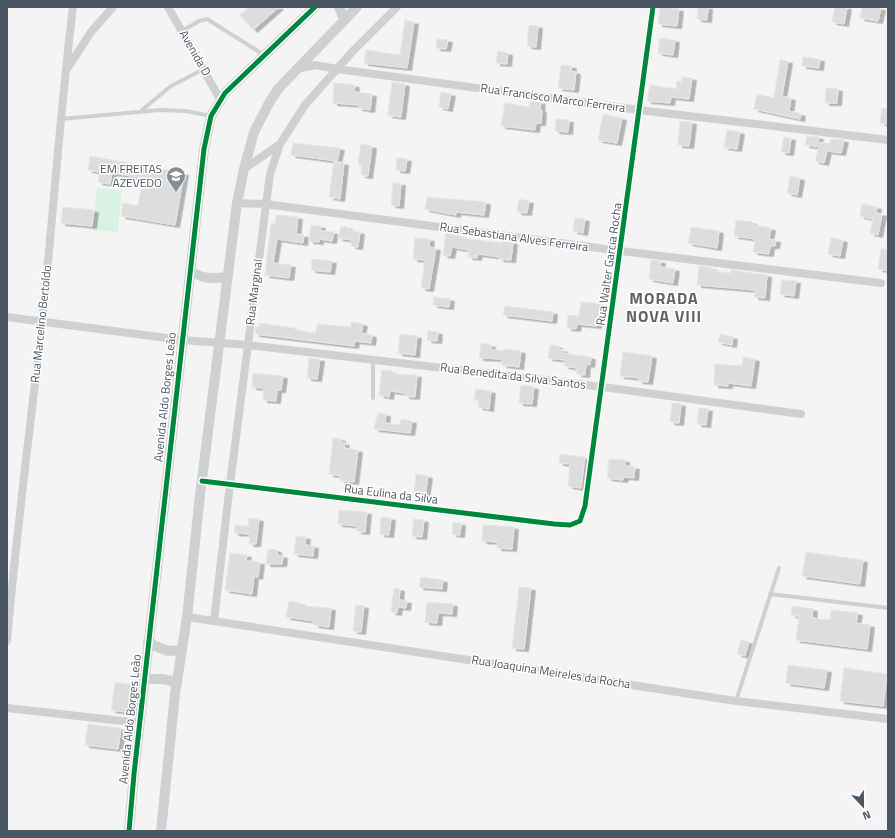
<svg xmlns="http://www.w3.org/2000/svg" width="895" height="838" font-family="'Titillium Web',sans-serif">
<defs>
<filter id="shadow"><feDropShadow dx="4.5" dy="2.5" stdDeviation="0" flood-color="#0004"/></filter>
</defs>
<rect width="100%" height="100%" fill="#f4f4f4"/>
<path fill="#d9f2e3" d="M97,188L122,190L118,232L93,230Z"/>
<path fill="#ddddde" stroke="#e5e6e7" filter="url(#shadow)" d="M249,7H279L253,30L240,15Z
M660,7L679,9L677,26L658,24Z
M698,7H708L707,20L697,19Z
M835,7H847L844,24L832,22Z
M862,7L881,8L878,21L860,18Z
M405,20L414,22L407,68L364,63L366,50L400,55Z
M529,25L538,26L536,47L527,46Z
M660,38L675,40L673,55L658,53Z
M437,39L448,40L446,49L436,48Z
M498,51L508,53L507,64L496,63Z
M803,57L820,59L819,68L802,66Z
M780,60L788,61L782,96L791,98L789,111L801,114L800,119L754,109L757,94L774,98Z
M561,65L572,66L571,71L576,72L574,90L558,88Z
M682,77L692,78L689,99L671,97L670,103L647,101L650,85L676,89L677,81L681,82Z
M392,82L405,84L401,117L388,115Z
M334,83L355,85L354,92L372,94L370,110L358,108L359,105L333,103Z
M826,88L838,89L837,103H825Z
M441,92L451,94L448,109L439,107Z
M530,101L541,102L540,109L542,110L541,123H536L535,130L501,126L505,103L529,107Z
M882,108L888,109V124L880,123Z
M603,114L622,118L617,143L598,140Z
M556,119L569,120L568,132L555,131Z
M680,121L692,122L689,146L678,145Z
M727,130L740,132L737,149L724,147Z
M807,136L819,137L817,147L805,145Z
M784,137L791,138L789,153L781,152Z
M831,139L844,140L841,153L827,151L824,163L815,161L820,142L830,144Z
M293,143L340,148L337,161L291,155Z
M361,144L372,146L368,176L361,175L362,165L358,164Z
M90,156L184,173L175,225L121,216L123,203L138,206L143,178L112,173L110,184L98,182L100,172L88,170Z
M397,158L407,159L405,171L396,170Z
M334,161L344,163L340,199L329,197Z
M790,176L800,178L797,195L787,193Z
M393,183H401L399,206L391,205Z
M427,197L486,202L484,215L456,212V215L425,209Z
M519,199L529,201L527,213L517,212Z
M862,204L877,207L876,213L882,214L878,235L870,233L873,219L860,216Z
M63,207L94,210L92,226L61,223Z
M276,215L298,217L296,234L304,235L303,243L277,239L273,263L291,265L289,278L265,275L271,223L275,224Z
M575,218L585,219L583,233L573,231Z
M736,220L752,222V225L771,228L769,239L776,240L775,246H770L769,254L753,252L755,239L734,236Z
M311,225L321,226L320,231L334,232L332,241L319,239V242L309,241Z
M341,227H348V230L360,232L358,247L351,246L352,240L338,238Z
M691,227L719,231L717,248L688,243Z
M446,233L462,236L461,238L501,243L502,241L513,242L511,260L499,259L500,257L478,254L477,258L468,257L469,250L452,247L450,256L443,255Z
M415,238L430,239L429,247L436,248L429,289L421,288L425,260L413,259Z
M831,238L843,240L840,256L828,254Z
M881,249L888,250V271L878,269Z
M312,259L332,261L330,272L311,270Z
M651,260L661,261L660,267L675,269L673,283L649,279Z
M699,266L712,268V271L731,273V270L767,275L765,298L754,297L755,290L697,285Z
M782,280L796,281L794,296L780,294Z
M434,297L450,299L449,307L433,305Z
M581,302L601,304L597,326L577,324L576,329L567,328L568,315L579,316Z
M505,306L553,312L552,321L503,315Z
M351,322L363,324L361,333L372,335L371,343L355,341L354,346L255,334L256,327H259V323L295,328V330L316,333L317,324L351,327Z
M428,331L438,332L437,341L427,340Z
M400,334L417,336L415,355L398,353Z
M720,334L733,337L732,345L718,342Z
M481,343L491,345V350L504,351V349L521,351L519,367L502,365V359L479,358Z
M550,345L558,346V349L563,350L562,353L591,357L590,365L586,364L585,375L577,374V368L564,366L565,360L548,358Z
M623,352L652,356L648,382L638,381L639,378L620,376Z
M743,357L755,359L751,386L728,383V386L714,385L715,364L742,366Z
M309,358L320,359L317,379L307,378Z
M382,370L392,371V374L417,375L415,397L405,396V393L390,391L389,397L379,395Z
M253,373L283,376L281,390H277L276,401L263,400L264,388L252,387Z
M521,385L534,387L532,404L519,403Z
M476,389L491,391L489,409L478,407L479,400H474Z
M672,403L681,404L679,423L670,422Z
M699,408L708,409L706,425L697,424Z
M378,413L386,414L385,423L400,425L401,419L412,421L410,433L374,429Z
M333,438L341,439V443H345L344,448L358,450L354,482L340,481L341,476L329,474Z
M560,454L585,457L581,488L568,486L570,464L559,463Z
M609,459L625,460V466L635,467L634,478L624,477L623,480L607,478Z
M416,474L428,476L425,496L414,495Z
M339,510L367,512L365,532L357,531V526L338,524Z
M381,517L391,518L389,535L380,534Z
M249,518L259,519L256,544H249L250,534L234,533L235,525L248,526Z
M414,519L424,520L422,537L412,536Z
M453,523H461L460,535L452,534Z
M483,525L514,527L512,549L497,548L498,542L482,541Z
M296,536L306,537L305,545L314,546L313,556L294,554Z
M268,549L277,550V555L283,556L282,564H266Z
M806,552L863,560L860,584L802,576Z
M230,553L247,555L246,561L260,562L258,577L254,576L252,594L225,590Z
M421,577L443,580L442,589L419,587Z
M519,587L531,588L524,649L512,648Z
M394,588L400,589L399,600L407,601L406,608L398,607L397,613L391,612Z
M289,601L301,603L300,606L331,608L329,627L314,625V621L286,617Z
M427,602L453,604L452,614L438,613L437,623L425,622Z
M356,605L364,606L361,632L353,631Z
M792,606L813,609L812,618L830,620L831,610L858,613L856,623L870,625L867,649L796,640L799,616L791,615Z
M741,640L749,642L745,656L737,654Z
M788,665L827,670L824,688L786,683Z
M844,668L887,674L883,706L840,701Z
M115,682L134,685L133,696H135L132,713L111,710Z
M88,724L121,728L118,749L85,745Z"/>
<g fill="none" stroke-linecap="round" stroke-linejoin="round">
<path stroke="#ced0d2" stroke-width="4" d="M182,31L199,21L207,19L264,55
M142,110L171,86L204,69
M61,119L160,110L186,111L211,116
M373,360V398
M770,594L888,608
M736,701L779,568"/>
<path stroke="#ced0d2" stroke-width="8" d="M168,7L220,99
M67,69L91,32L113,7
M296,69L315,65L337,69L639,110L888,140
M244,169L280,144
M237,203L265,204L621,251L881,283
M7,317L182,340L248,345L603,387L801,414
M202,481L554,524L570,525L580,521L585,506L653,7
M187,617L736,701L888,719
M214,621L230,484L270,174L280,144L305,105L352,52L397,7
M7,641C16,535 30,429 42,323C53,218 60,112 73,7
M7,708L140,723"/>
<path stroke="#ced0d2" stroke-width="10" d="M339,7L344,19
M190,270C201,279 212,279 227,277
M148,643L168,651L182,650
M145,679H164L177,683
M129,831L134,774L204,149L211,116L225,93L315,7
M161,831L175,694L187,617L200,495L237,203L244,169L254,132L269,103L278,89L357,7"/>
<g stroke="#fff" stroke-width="8">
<path id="cycleway" d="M202,481L554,524L570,525L580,521L585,506L653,7
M129,831L134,774L204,149L211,116L225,93L315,7"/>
</g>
<use href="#cycleway" stroke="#00873e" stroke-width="5"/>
</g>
<defs>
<g id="school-pin" transform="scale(1)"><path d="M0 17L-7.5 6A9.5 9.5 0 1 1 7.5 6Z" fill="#868d94" stroke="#fff"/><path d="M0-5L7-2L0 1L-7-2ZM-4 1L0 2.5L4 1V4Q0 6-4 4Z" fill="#fff"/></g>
</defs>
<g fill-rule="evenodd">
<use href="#school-pin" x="176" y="176"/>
</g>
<g text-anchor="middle" stroke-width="3" stroke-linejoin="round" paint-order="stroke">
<g font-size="12" fill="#4a5661" stroke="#fff">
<text transform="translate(195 53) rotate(60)" y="4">Avenida D</text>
<text transform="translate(553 98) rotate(8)" y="4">Rua Francisco Marco Ferreira</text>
<text transform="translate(514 237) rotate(8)" y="4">Rua Sebastiana Alves Ferreira</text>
<text transform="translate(609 264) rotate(-82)" y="4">Rua Walter Garcia Rocha</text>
<text transform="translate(254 292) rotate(-83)" y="4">Rua Marginal</text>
<text transform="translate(41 324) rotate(-84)" y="4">Rua Marcelino Bertoldo</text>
<text transform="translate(513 376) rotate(7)" y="4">Rua Benedita da Silva Santos</text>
<text transform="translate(165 397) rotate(-84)" y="4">Avenida Aldo Borges Leão</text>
<text transform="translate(391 494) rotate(7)" y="4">Rua Eulina da Silva</text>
<text transform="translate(551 672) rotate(9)" y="4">Rua Joaquina Meireles da Rocha</text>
<text transform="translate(130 719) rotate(-84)" y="4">Avenida Aldo Borges Leão</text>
</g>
<g font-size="12" fill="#4a5661" stroke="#fff" text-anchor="end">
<text x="162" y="173">EM FREITAS<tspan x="162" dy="14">AZEVEDO</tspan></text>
</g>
<g font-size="16" font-weight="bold" letter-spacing="1" fill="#5f6368" stroke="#fff">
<text x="664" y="304">MORADA<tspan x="664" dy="18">NOVA VIII</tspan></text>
</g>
</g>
<rect width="895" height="838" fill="none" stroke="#4a5661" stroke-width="16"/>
<g transform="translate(863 806) rotate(158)" stroke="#ffffff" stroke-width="3" paint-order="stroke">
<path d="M0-3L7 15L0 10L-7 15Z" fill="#4a5661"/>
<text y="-6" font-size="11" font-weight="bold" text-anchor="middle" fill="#4a5661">N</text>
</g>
</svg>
